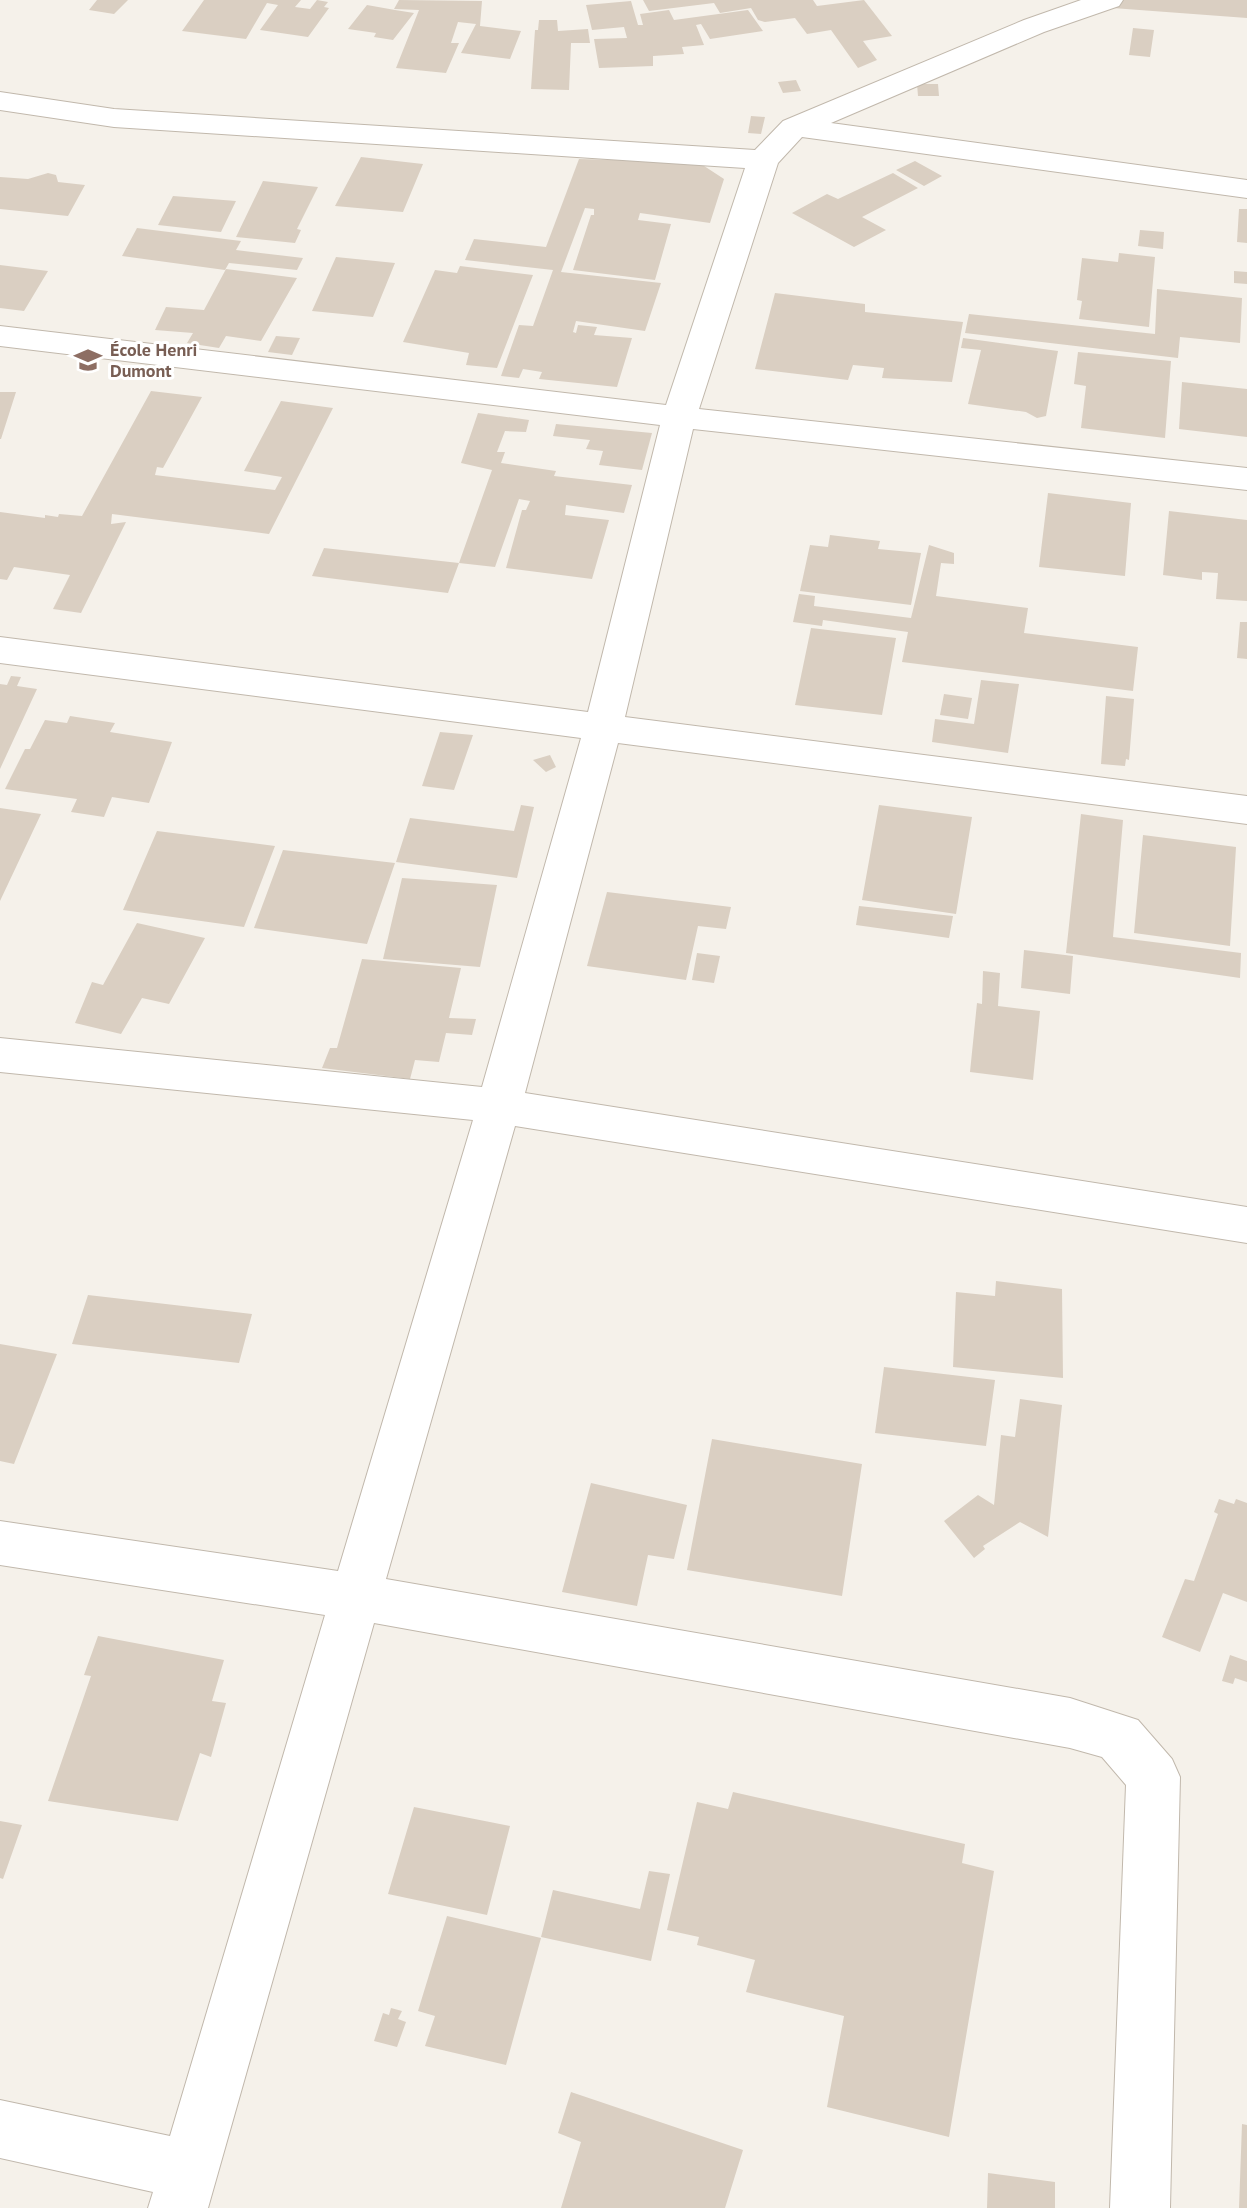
<svg xmlns="http://www.w3.org/2000/svg" width="1247" height="2208" font-family="'PT Sans',sans-serif">
<rect width="100%" height="100%" fill="#f5f1ea"/>
<path fill="#dacfc2" d="M97,0H128L114,14L89,10Z
M204,0H301L295,7L310,9L317,0L328,2L324,7L329,8L308,37L260,30L278,5L267,3L246,39L182,31Z
M399,0L482,1L480,26L521,31L510,59L461,53L476,24L458,22L451,43H459L446,73L396,68L419,10L394,9Z
M643,0H813L817,6L864,0L892,36L863,41L877,60L858,68L831,30L807,34L795,18L765,22L758,20L751,8L720,13L714,3L649,11Z
M1113,0H1247V18L1099,7Z
M631,1L638,25H643L640,14L669,10L674,20L748,10L763,31L710,39L701,24L696,25L704,45L682,47L684,54L653,56V66L599,68L594,39L627,38L624,27L592,30L586,5Z
M367,5L395,10L414,13L393,40L374,37L376,33L348,29Z
M539,20H557L558,31L588,29L590,43H571L569,90L531,89L535,30H538Z
M1133,28L1154,30L1150,57L1129,55Z
M796,80L801,91L783,93L778,82Z
M917,84H938L939,96H918Z
M751,116L765,117L761,134L748,133Z
M361,157L423,164L403,212L335,206Z
M579,159L698,162L724,179L710,223L640,213L638,220L671,224L655,280L573,270L591,215H594V209L585,208L561,272L661,283L645,331L576,321L573,332L576,333L578,325L597,327L594,335L632,338L617,387L539,379L542,372L523,369L519,378L501,376L519,325L533,326L553,270L465,260L474,239L546,247Z
M915,161L942,176L924,186L896,170Z
M48,173L56,175L58,182L85,185L68,216L0,209V177L28,179Z
M893,173L918,188L862,217L886,230L854,247L792,213L827,194L838,199Z
M263,181L318,187L297,229L301,230L295,243L236,237Z
M173,196L236,201L221,232L158,225Z
M1239,209H1247V243L1237,242Z
M137,228L241,241L236,250L303,258L297,270L229,263L225,270L122,256Z
M1140,230L1164,232L1163,249L1138,246Z
M1119,253L1155,257L1149,327L1079,319L1082,301L1077,300L1082,258L1118,262Z
M336,257L395,263L373,317L312,311Z
M0,265L48,271L24,311L0,308Z
M460,266L533,275L497,368L466,365L469,353L403,342L435,270L457,273Z
M226,269L297,278L261,341L226,336L219,348L187,343L193,333L155,330L166,307L204,310Z
M1234,271L1247,272V284L1234,283Z
M1157,289L1242,298L1240,343L1180,337L1178,358L965,333L969,314L1155,334Z
M775,293L865,304V312L963,322L952,382L882,378L884,368L853,365L848,380L755,369Z
M276,336L300,338L292,355L268,352Z
M963,338L1058,351L1046,416L1037,418L1026,412L968,404L981,350L961,348Z
M1078,352L1171,361L1165,438L1081,428L1086,386L1074,384Z
M1182,382L1247,389V437L1179,429Z
M151,391L202,397L163,468L157,467L155,475L275,490L282,477L244,471L281,401L333,408L269,534L112,514L111,524L126,522L81,613L53,609L70,575L14,567L7,580L0,579V512L45,518V515L58,517L59,514L82,516Z
M0,392H16L1,439H0Z
M478,413L529,420L526,432L505,431L497,452H505L501,463L556,471L554,476L632,485L624,513L566,505L565,515L609,520L592,579L506,568L522,510H526L530,501L519,499L495,567L459,563L492,470L461,463Z
M556,424L652,433L642,470L599,465L603,451L586,449L590,440L553,436Z
M1048,493L1131,503L1125,576L1039,567Z
M1169,511L1247,520V601L1216,599L1218,573L1202,572V580L1163,575Z
M830,535L880,541L878,549L921,553L911,605L800,591L810,545L828,547Z
M929,545L954,553V564L941,563L936,596L1028,608L1024,633L1138,647L1133,691L902,662L908,632L823,620L822,626L793,622L799,594L815,596L814,606L911,618Z
M324,548L459,563L448,593L312,576Z
M1240,622H1247V659L1237,658Z
M811,628L896,638L882,715L795,705Z
M11,676L21,677L17,686L37,689L0,769V684L7,685Z
M981,680L1019,684L1008,753L932,742L935,719L974,724Z
M944,694L972,698L968,719L940,715Z
M1106,696L1134,699L1129,760L1126,759L1125,766L1101,764Z
M70,716L115,723L110,732L172,742L149,803L112,797L104,817L71,812L77,799L5,789L25,749H30L45,720L67,723Z
M440,732L473,735L454,790L422,786Z
M550,755L556,767L546,772L533,760Z
M521,805L534,807L517,878L396,862L410,818L514,831Z
M879,805L972,817L956,914L862,900Z
M0,808L41,814L0,901Z
M1081,814L1123,820L1113,937L1241,953L1240,978L1066,953Z
M157,831L275,846L244,927L123,910Z
M1143,835L1236,847L1230,946L1134,933Z
M283,850L395,863L367,944L254,928Z
M402,878L497,885L480,967L383,959Z
M607,892L731,907L726,929L698,926L686,980L587,966Z
M859,906L953,916L949,938L856,925Z
M137,923L205,938L169,1004L142,998L121,1034L75,1023L92,982L103,985Z
M1024,950L1073,956L1070,994L1021,988Z
M697,953L720,956L714,983L692,980Z
M362,959L461,968L449,1018L476,1019L472,1035L446,1033L439,1062L415,1060L410,1079L322,1068L330,1048H337Z
M983,971L1000,973L998,1006L1040,1011L1033,1080L970,1072L977,1003L982,1004Z
M996,1281L1062,1289L1063,1378L953,1367L956,1292L995,1296Z
M88,1295L252,1314L239,1363L72,1344Z
M0,1344L57,1354L14,1464L0,1461Z
M884,1367L995,1380L986,1446L875,1433Z
M1020,1399L1062,1405L1048,1537L1020,1522L983,1546L985,1549L974,1558L944,1521L978,1495L994,1505L1001,1435L1015,1437Z
M712,1439L862,1464L842,1596L687,1570Z
M591,1483L687,1505L674,1559L648,1555L637,1606L562,1592Z
M1219,1499L1234,1504L1236,1499L1247,1503V1602L1223,1593L1200,1652L1162,1637L1185,1579L1194,1581L1218,1514L1214,1512Z
M98,1636L224,1660L212,1701L226,1703L211,1757L200,1753L178,1821L48,1801L91,1676L84,1675Z
M1230,1655L1247,1661V1682L1235,1678L1233,1684L1222,1681Z
M733,1792L965,1844L962,1863L994,1871L949,2137L827,2107L844,2016L746,1992L755,1960L697,1945L699,1937L667,1930L697,1802L728,1809Z
M414,1807L510,1826L487,1915L388,1894Z
M0,1821L22,1825L3,1879L0,1878Z
M649,1871L670,1874L651,1961L541,1937L553,1890L640,1909Z
M447,1916L541,1938L506,2065L425,2046L435,2016L418,2011Z
M391,2008L402,2011L398,2019L406,2022L397,2047L374,2041L383,2013L389,2015Z
M571,2092L743,2150L725,2208H561L581,2142L558,2133Z
M1242,2124L1247,2125V2208H1239Z
M988,2173L1055,2182V2208H987Z"/>
<g fill="none" stroke-linecap="round" stroke-linejoin="round">
<g stroke="#c1b8ac" stroke-width="2">
<path id="minor" d="M1081,0H1123L1119,6L1044,32L831,123L1247,180V198L802,137L778,163L699,409L1247,468V490L693,429L625,717L1247,796V824L618,743L525,1093L1247,1207V1243L515,1126L386,1579L1070,1698L1138,1720L1172,1759L1180,1777L1170,2208H1110L1126,1785L1102,1757L1070,1748L374,1623L208,2208H148L153,2192L0,2158V2100L170,2136L325,1615L0,1565V1521L338,1571L473,1120L0,1072V1038L482,1087L581,738L0,663V637L588,712L660,425L0,346V326L666,405L745,168L114,127L0,110V92L114,109L755,150L783,121L1024,20Z"/>
</g>
<use href="#minor" fill="#fff" fill-rule="evenodd"/>
</g>
<defs>
<g id="school-bare" transform="scale(2.16)"><path d="M0-5L7-2L0 1L-7-2ZM-4 1L0 2.5L4 1V4Q0 6-4 4Z" fill="#8d6e63" stroke="#fff" stroke-width="2.5" paint-order="stroke"/></g>
</defs>
<g fill-rule="evenodd">
<use href="#school-bare" x="88" y="360"/>
</g>
<g text-anchor="middle" stroke-width="6" stroke-linejoin="round" paint-order="stroke">
<g font-size="18" font-weight="bold" fill="#785e54" stroke="#fff" text-anchor="start">
<text x="110" y="356">École Henri<tspan x="110" dy="21">Dumont</tspan></text>
</g>
</g>
</svg>
